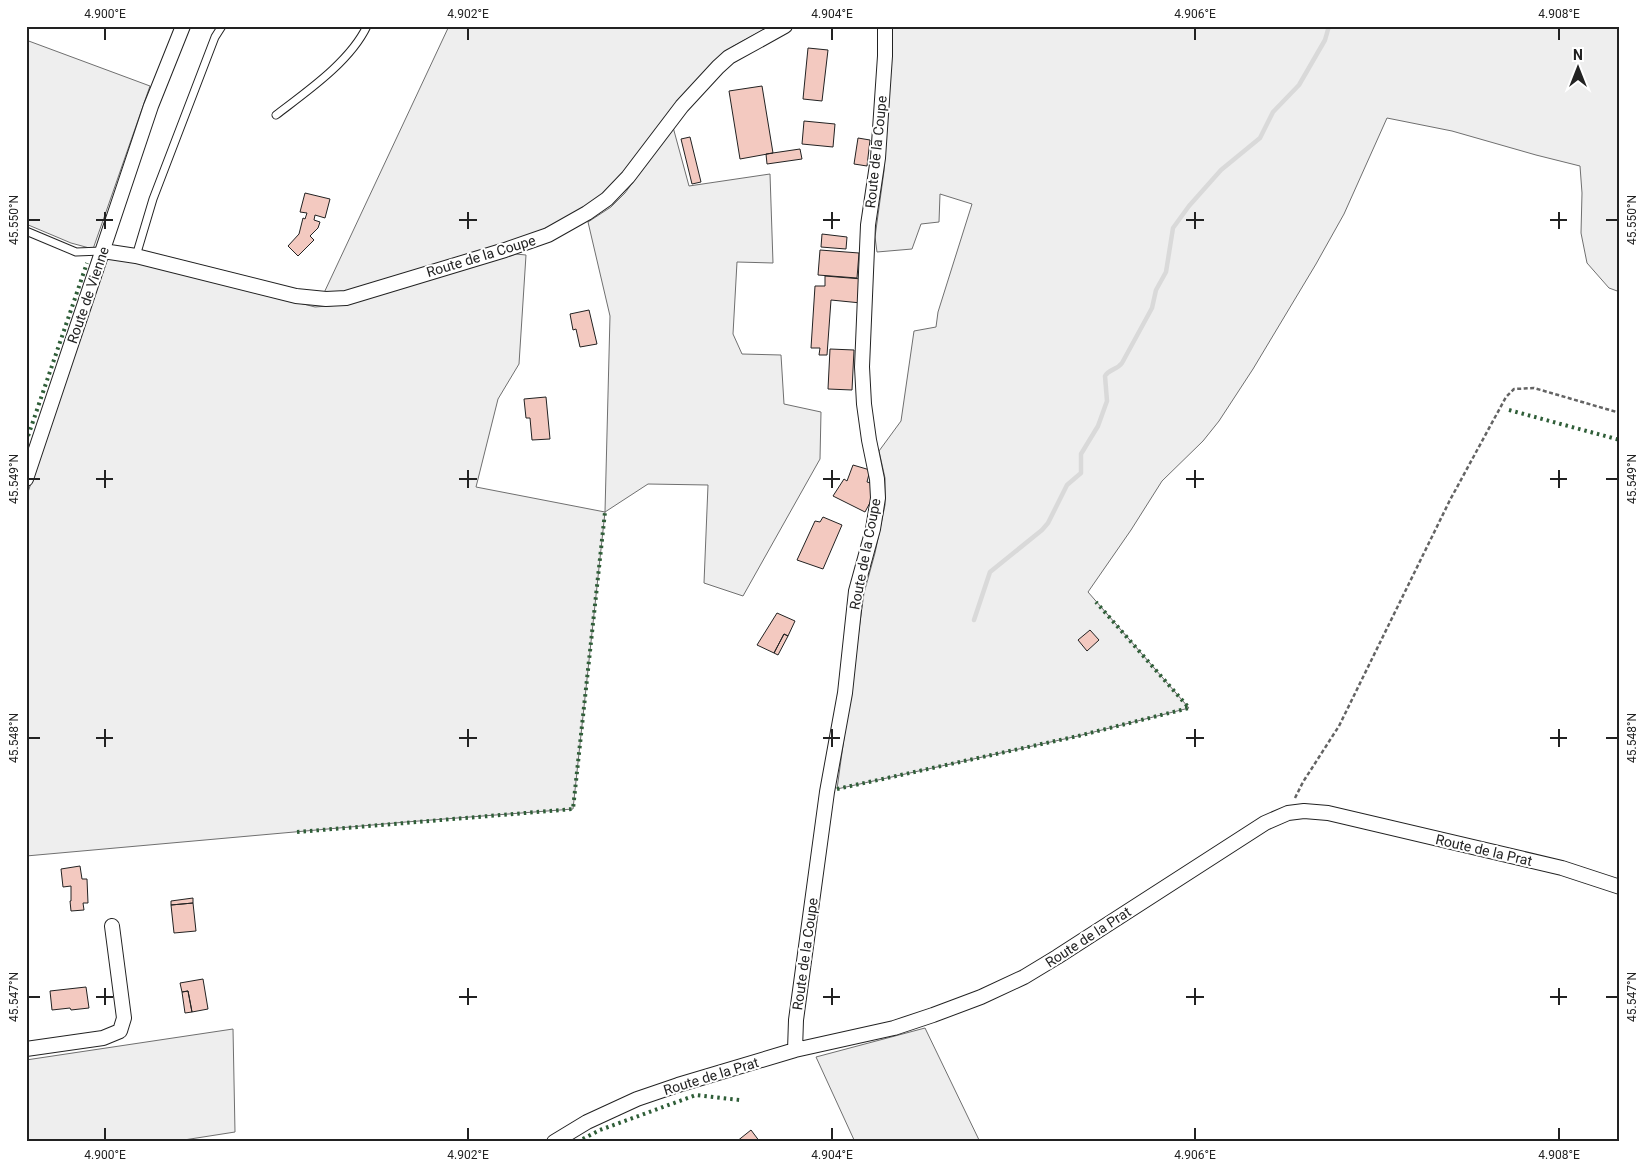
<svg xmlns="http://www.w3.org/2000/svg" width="1646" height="1168" font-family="Roboto,sans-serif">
<rect width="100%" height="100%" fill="#fff"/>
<path fill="#eee" stroke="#6f6f6f" d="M449,26H770L732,47L707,69L678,100L623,174L600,196L568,218L531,235L346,292L323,295Z
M890,26H1620V292L1609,288L1587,263L1581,233L1582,193L1580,166L1536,155L1452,131L1387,118L1344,214L1316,264L1253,369L1219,421L1203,441L1162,481L1131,530L1088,592L1189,708L1078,736L837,789L864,593L875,553L885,505V478L879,451L901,421L914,331L936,327L938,312L972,204L940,194L939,222L921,224L912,249L877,252L875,237L884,171Z
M26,40L150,86L93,249L71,243L26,224Z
M673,127L689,186L770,174L773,263L737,262L733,334L742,354L781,355L784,404L821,412L820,459L743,596L704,583L708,485L648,484L605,512L573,809L406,822L26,856V498L107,259L121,257L315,307L340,305L516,254L526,255L519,364L498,399L476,487L605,512L610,316L588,222L611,207L625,193Z
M925,1028L980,1142H855L816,1057Z
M233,1029L235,1132L171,1142H26V1060Z"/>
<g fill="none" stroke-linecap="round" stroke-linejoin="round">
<path stroke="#d9d9d9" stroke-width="4.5" d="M974,620L990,572L1042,530L1048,523L1067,485L1081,473V454L1098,426L1107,401L1105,376C1109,369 1117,370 1122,363L1152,308L1156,290L1166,272L1173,228L1189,206L1221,170L1260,138L1273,112L1299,85L1325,40L1329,26"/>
</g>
<path fill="#f3c9c0" stroke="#222" d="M808,48L828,50L822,101L803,99Z
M762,86L773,153L740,159L729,91Z
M804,121L835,124L833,147L802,144Z
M690,137L701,182L692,184L681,139Z
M858,138L870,140L867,166L854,164Z
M800,149L802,159L767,164L766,154Z
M305,193L330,199L325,218L315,215L314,220L320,222L318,228L310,236L314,240L298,256L288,246L299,234L303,218L305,219L307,213L300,212Z
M822,234L847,237L846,249L821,247Z
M820,250L859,253L857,278L818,275Z
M825,276L862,279L861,303L831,300L827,355H819L820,348H811L815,286H825Z
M589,310L597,344L580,347L576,329L573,330L570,314Z
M830,349L854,350L852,390L828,389Z
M546,397L550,439L532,440L530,418H526L524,399Z
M853,465L870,470L867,482L875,484L873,497L865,512L833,496L844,479L847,481Z
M823,517L842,525L823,569L797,560L815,521L820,522Z
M777,613L795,621L788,636L784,634L774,653L757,645Z
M1090,630L1099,640L1087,651L1078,640Z
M784,634L788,636L778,655L774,653Z
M80,866L82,879H87L88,903H83L84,910L71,911L70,901H71V886L63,887L61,869Z
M193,898V903L171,905V901Z
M193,903L196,931L174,933L171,905Z
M203,979L208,1009L192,1012L188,991L182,992L180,983Z
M86,987L89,1008L71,1010L70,1008L52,1010L50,991Z
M188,991L192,1012L185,1013L182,992Z
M751,1130L760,1142H736Z"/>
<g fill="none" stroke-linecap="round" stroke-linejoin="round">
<g stroke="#222" stroke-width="9">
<path id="lane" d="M276,115C306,92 350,62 367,26
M26,231L76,252L102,251
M136,256L153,199L215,37L222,26"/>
</g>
<g stroke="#222" stroke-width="16">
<path id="street" d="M103,251L136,256L296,296L326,299L346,298L505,250L548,235L587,213L607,199L628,177L682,106L718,67L729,57L785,26
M26,479L151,106L183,26
M26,1049L103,1038L120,1031L124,1018L112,926
M795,1050L796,1020L827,792L845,693L856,591L873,529L878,498L877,479L869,440L864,404L862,367L868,225L878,158L885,56V26
M554,1142L587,1122L637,1099L678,1085L795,1050L894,1028L933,1015L981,997L1024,977L1057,957L1265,823L1288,813L1304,811L1328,813L1562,868L1620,887"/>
</g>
<path stroke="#646464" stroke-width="2.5" stroke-dasharray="4 2.5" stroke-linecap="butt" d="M1295,798L1303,782L1339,726L1450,500L1506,397L1514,389L1534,388L1620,413"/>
<use href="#lane" stroke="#fff" stroke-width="7"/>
<use href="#street" stroke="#fff" stroke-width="14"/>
<path stroke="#2f5e38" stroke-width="4" stroke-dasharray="2.5 4" stroke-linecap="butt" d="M1509,410L1620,440
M26,442L87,263
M837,789L1078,736L1189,708L1096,602
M297,832L573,809L605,512
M577,1142L600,1130L696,1095L740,1100"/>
</g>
<path fill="none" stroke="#222" stroke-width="2" d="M105,28V40M468,28V40M832,28V40M1195,28V40M1559,28V40M105,212V229M468,212V229M832,212V229M1195,212V229M1559,212V229M28,220H40M96,220H113M459,220H477M823,220H840M1186,220H1204M1550,220H1567M1606,220H1618M105,470V488M468,470V488M832,470V488M1195,470V488M1559,470V488M28,479H40M96,479H113M459,479H477M823,479H840M1186,479H1204M1550,479H1567M1606,479H1618M105,729V747M468,729V747M832,729V747M1195,729V747M1559,729V747M28,738H40M96,738H113M459,738H477M823,738H840M1186,738H1204M1550,738H1567M1606,738H1618M105,988V1005M468,988V1005M832,988V1005M1195,988V1005M1559,988V1005M28,997H40M96,997H113M459,997H477M823,997H840M1186,997H1204M1550,997H1567M1606,997H1618M105,1128V1140M468,1128V1140M832,1128V1140M1195,1128V1140M1559,1128V1140"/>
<g text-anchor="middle" stroke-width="4" stroke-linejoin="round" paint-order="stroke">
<g font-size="14" fill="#222" stroke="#fff">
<text transform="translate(876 152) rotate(-84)" y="5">Route de la Coupe</text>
<text transform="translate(481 256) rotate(-17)" y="5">Route de la Coupe</text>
<text transform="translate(88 295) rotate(-71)" y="5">Route de Vienne</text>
<text transform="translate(865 554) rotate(-79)" y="5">Route de la Coupe</text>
<text transform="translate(1484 850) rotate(13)" y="5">Route de la Prat</text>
<text transform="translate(1088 937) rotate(-33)" y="5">Route de la Prat</text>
<text transform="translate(805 954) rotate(-82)" y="5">Route de la Coupe</text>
<text transform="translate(711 1076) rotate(-17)" y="5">Route de la Prat</text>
</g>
</g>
<rect width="1646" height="1168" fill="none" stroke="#ffffff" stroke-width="55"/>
<g transform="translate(1578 68)" stroke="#ffffff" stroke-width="4" paint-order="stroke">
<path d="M0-4L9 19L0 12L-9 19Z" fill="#222222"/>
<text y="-8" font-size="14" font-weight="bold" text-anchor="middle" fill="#222222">N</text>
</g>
<rect x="28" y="28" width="1590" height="1112" fill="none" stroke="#222" stroke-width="2"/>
<g font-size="12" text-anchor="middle" fill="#222">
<text x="105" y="18">4.900°E</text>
<text x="468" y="18">4.902°E</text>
<text x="832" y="18">4.904°E</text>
<text x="1195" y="18">4.906°E</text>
<text x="1559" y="18">4.908°E</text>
<text transform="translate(14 220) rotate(-90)" y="4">45.550°N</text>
<text transform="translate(1632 220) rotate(-90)" y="4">45.550°N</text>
<text transform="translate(14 479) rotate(-90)" y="4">45.549°N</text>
<text transform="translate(1632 479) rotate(-90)" y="4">45.549°N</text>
<text transform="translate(14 738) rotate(-90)" y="4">45.548°N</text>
<text transform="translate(1632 738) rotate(-90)" y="4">45.548°N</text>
<text transform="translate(14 997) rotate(-90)" y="4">45.547°N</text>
<text transform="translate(1632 997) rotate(-90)" y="4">45.547°N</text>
<text x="105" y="1159">4.900°E</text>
<text x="468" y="1159">4.902°E</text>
<text x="832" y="1159">4.904°E</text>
<text x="1195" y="1159">4.906°E</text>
<text x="1559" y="1159">4.908°E</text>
</g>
</svg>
